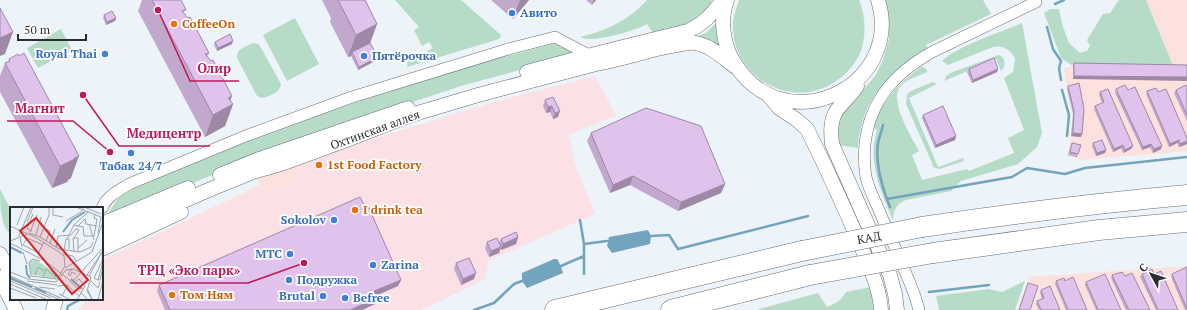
<svg xmlns="http://www.w3.org/2000/svg" width="1187" height="310" font-family="'PT Serif',serif">
<rect width="100%" height="100%" fill="#ecf3f9"/>
<path fill="#fbe1e5" d="M595,76L616,115L568,135L572,149L575,164L595,214L488,261L486,279L432,305L421,310H78L88,299H102V260L260,185L264,196L302,181L296,165L385,135L490,103Z"/>
<path fill="#fce1de" d="M1146,0H1187V151L1081,160L1067,156L1071,136L1073,114L1067,89L1064,68L1073,66L1174,68Z
M296,165L302,181L264,196L258,179Z
M1187,266V310H1017L1029,277Z"/>
<path fill="#b6dcc7" d="M395,0H461L501,35L499,39L407,67L408,61L433,48L429,42L422,46L414,30L419,27Z
M647,0H712L708,8L690,24L653,33L647,24C635,31 604,39 589,39C586,39 583,38 580,37C606,31 629,20 647,0Z
M739,0H859C866,17 866,34 861,51C856,63 847,74 836,81C794,111 733,79 733,27C733,17 736,9 739,0Z
M885,0H983L991,14L926,45L928,49C908,58 885,80 873,98C865,110 858,133 858,148L838,145L837,120L875,76L883,60L889,39V20Z
M1119,0H1146L1174,68L1073,66L1061,58L1044,13L1050,9H1059L1063,27L1069,43L1080,53L1087,51L1090,46L1087,40L1103,14L1110,13Z
M295,18L319,64L287,81L263,35Z
M717,22L722,48L697,37L707,32Z
M1022,23L1042,133L1037,147L1018,164L961,181L951,191L906,200C897,204 893,209 893,220C881,192 867,162 877,131L873,126C884,98 898,85 922,66L926,69L927,72C919,76 906,79 900,87C889,101 912,138 919,151L912,155L922,180L967,169L969,171L1014,153L1008,138L1024,130L1004,78L1013,72L1015,58C1009,49 1003,45 993,47L948,65L942,61C957,46 1001,32 1022,23Z
M61,29L72,50L38,68L27,48Z
M253,43L258,44L260,46L281,84C280,93 270,96 262,98L257,96L237,58C236,49 245,47 253,43Z
M552,44L561,45L572,53L571,56L461,86L361,119L257,157L138,205L110,214L109,212L116,201L126,191L251,139L354,103L454,71Z
M999,55C1006,57 1006,66 1001,71L996,59L944,81L946,76L950,73Z
M932,82L937,84L909,98L938,167L963,158L964,161L939,169L933,167L932,163L906,104L907,94L911,91Z
M0,189L11,210V234C0,227 0,203 0,189Z
M1025,281L1015,310H939L936,296L988,289L1002,292Z
M871,287L877,310H756L818,293L827,307C836,303 841,301 846,292Z"/>
<path fill="#73a4be" d="M648,230L651,236L650,244L612,253L607,246L609,237Z
M554,259H557L561,266L563,273L527,288L522,281V273Z"/>
<g fill="none" stroke-linecap="round" stroke-linejoin="round">
<path stroke="#73a4be" stroke-width="2.5" d="M1055,4L1064,0
M1047,27L1053,49L1061,61L1059,68L1061,80
M1062,90L1069,115L1067,136
M883,125C882,131 879,137 878,143C875,165 882,187 890,207
M887,199L1012,177L1027,168L1065,174L1085,168L1187,157
M580,220L584,244V274
M651,236L669,235L678,249L808,216
M584,244L607,241
M561,266L584,256
M929,292L989,285
M67,310L68,306L81,299
M474,310L494,303L514,284L522,281"/>
<g stroke="#676e73" stroke-width="12">
<path id="minor" d="M102,208C107,196 118,191 129,184L248,135L352,97L512,48L555,37L589,55
M919,310L915,296C905,270 894,245 883,220C878,206 869,191 866,177C864,166 864,155 865,144C870,100 895,73 932,52L1036,2L1035,0"/>
</g>
<g stroke="#676e73" stroke-width="15">
<path id="tertiary" d="M727,0C720,19 723,42 732,59C780,145 905,89 878,0
M527,72C581,57 634,44 688,31C706,22 711,15 723,0
M857,86C851,96 841,103 835,113C830,123 831,134 832,144L890,275L895,294L897,310
M768,95L779,108L797,120L807,129C826,167 844,207 861,246C869,266 880,288 881,310
M220,175L259,159L408,108
M102,224L188,188
M102,236L211,189L253,172L284,163L352,138L411,115L478,95L596,64C622,59 646,51 671,46C679,45 687,42 695,43C711,45 725,60 737,68
M102,249L181,212
M0,254L8,268L4,286
M0,279L16,310
M53,310L56,299"/>
</g>
<g stroke="#676e73" stroke-width="21">
<path id="motorway" d="M922,227C1010,214 1098,203 1187,195
M933,253L1099,230L1187,222
M555,310L802,251
M671,310L810,275"/>
</g>
<use href="#minor" stroke="#fff" stroke-width="11"/>
<use href="#tertiary" stroke="#fff" stroke-width="14"/>
<use href="#motorway" stroke="#fff" stroke-width="20"/>
<g stroke="#676e73" stroke-width="21" stroke-linecap="butt">
<path id="motorway-bridge" d="M802,251L922,227
M810,275L933,253"/>
</g>
<use href="#motorway-bridge" stroke="#fff" stroke-width="20"/>
</g>
<path fill="#c1a8cc" d="M142,0H181L184,14L209,53L207,57L230,100L233,104L225,126L205,137L138,11Z
M322,0H365L377,24L370,43L378,57L377,60L358,70L351,56L348,57L330,22L331,18Z
M491,0H529L513,19Z
M586,0H596L592,5Z
M104,15L116,18L115,21L106,25L103,18Z
M215,42L232,44L217,51L214,45Z
M9,59L71,178L68,180L67,182L52,188L0,92V76L5,63L8,62Z
M1074,63L1187,65L1073,79V66Z
M969,69H998L997,72L972,83L967,72Z
M1068,86L1081,137L1071,136L1073,114L1067,89Z
M1187,87V121L1174,93L1176,90Z
M1116,89L1128,90L1161,149L1153,153L1150,147L1142,150L1115,93Z
M1147,91L1158,92L1187,138V144L1179,147L1177,143L1169,147L1146,94Z
M1100,92L1133,146L1131,149L1123,153L1121,148L1113,152L1094,109L1095,106L1102,103L1099,95Z
M553,97L558,117L553,119L550,112L546,113L543,106L545,100Z
M923,115L956,136L955,140L935,148L922,118Z
M591,133L725,184L721,193L678,211L630,185L610,193L587,141Z
M1072,143L1081,145L1077,157L1068,155Z
M1093,143L1106,150L1105,153L1096,156L1092,146Z
M518,237L516,244L501,250L500,248L499,253L489,257L485,248L487,242L499,243L501,239Z
M456,263L474,279L461,285L454,269Z
M1187,267V310H1185L1171,277L1172,274Z
M1142,274H1154L1178,310H1156L1140,277Z
M1112,275L1125,276L1150,310H1126L1111,278Z
M401,280L398,286L376,296L377,298L375,304L362,310H165L157,291L159,285Z
M1056,281H1065L1087,310H1066L1055,284Z
M1086,282L1121,310H1096L1085,285Z
M1041,290L1060,310H1039L1036,304L1037,301L1042,299L1040,293Z"/>
<path fill="#9d88a6" d="M520,0H529L513,19Z
M594,0H596L592,5Z
M116,18L115,21L106,25L107,22Z
M377,24L369,46L352,52L351,56L348,57L356,35Z
M13,32L5,54L0,56V38Z
M233,41L232,44L217,51L218,48Z
M378,57L377,60L358,70L359,67Z
M998,69L997,72L972,83L973,80Z
M1074,76L1187,77V81L1073,79Z
M232,96L228,107L233,104L225,126L205,137L213,115L228,98Z
M552,106L550,112L546,113L548,107Z
M560,111L558,117L553,119L555,113Z
M1073,133L1082,134L1081,137L1071,136Z
M956,136L955,140L935,148L936,145Z
M1179,140L1177,143L1169,147L1170,144Z
M1187,141V144L1179,147L1180,144Z
M1151,144L1150,147L1142,150L1143,147Z
M1123,145L1121,148L1113,152L1114,149Z
M1133,146L1131,149L1123,153L1125,150Z
M1162,146L1161,149L1153,153L1154,149Z
M1106,150L1105,153L1096,156L1097,153Z
M79,156L71,178L68,180L67,182L52,188L60,166Z
M633,176L630,185L610,193L613,185Z
M725,184L721,193L678,211L681,202Z
M518,237L516,244L501,250L503,244Z
M501,247L499,253L489,257L491,251Z
M476,273L474,279L461,285L463,279Z
M401,280L398,286L372,297L374,291Z
M377,298L375,304L362,310H350Z"/>
<path fill="#e0c3ed" stroke="#9d88a6" d="M152,0H181L186,10L182,11L188,18L190,17L209,53L205,54L211,61L213,60L232,96L228,98L233,104L213,115Z
M338,0H365L377,24L356,35Z
M0,8L13,32L0,38Z
M112,11L116,18L107,22L104,15Z
M230,34L233,41L218,48L215,42Z
M370,43L378,57L359,67L352,52Z
M24,53L79,156L74,158L75,159L60,166L5,63L10,61L9,59L18,54L19,56Z
M994,58L998,69L973,80L969,69Z
M1074,63L1187,65V77L1074,76Z
M1079,83L1084,109L1082,134L1073,133L1074,111L1068,86Z
M1125,85L1128,90L1135,87L1162,146L1154,149L1151,144L1143,147L1116,89Z
M1186,85L1187,87V115L1176,90Z
M1156,88L1158,92L1166,89L1187,138V141L1180,144L1179,140L1170,144L1147,91Z
M1108,89L1133,146L1125,150L1123,145L1114,149L1095,106L1104,102L1100,92Z
M553,97L560,111L555,113L552,106L548,107L545,100Z
M943,106L956,136L936,145L923,115Z
M646,108L701,126L725,184L681,202L633,176L613,185L591,133Z
M1102,140L1106,150L1097,153L1093,143Z
M1072,143L1081,145L1078,154L1070,152Z
M360,197L365,207L368,206L401,280L374,291L377,298L350,310H170L159,285Z
M516,232L518,237L503,244L501,239Z
M497,238L501,247L491,251L487,242Z
M469,258L476,273L463,279L456,263Z
M1187,267V309L1172,274Z
M1152,269L1154,274L1161,271L1178,310H1158L1142,274Z
M1122,272L1125,276L1132,273L1150,310H1129L1112,275Z
M1105,274L1121,310H1098L1086,282Z
M1073,277L1087,310H1068L1056,281L1064,278L1065,281Z
M1028,283L1038,286L1030,310H1019Z
M1050,286L1060,310H1041L1037,301L1044,298L1041,290Z"/>
<g fill="#3f7fe0" stroke="#fff" stroke-width="1.5">
<circle cx="512" cy="13" r="4"/>
<circle cx="105" cy="54" r="4"/>
<circle cx="364" cy="56" r="4"/>
<circle cx="131" cy="153" r="4"/>
<circle cx="334" cy="220" r="4"/>
<circle cx="290" cy="254" r="4"/>
<circle cx="373" cy="265" r="4"/>
<circle cx="289" cy="280" r="4"/>
<circle cx="323" cy="296" r="4"/>
<circle cx="345" cy="298" r="4"/>
</g>
<g fill="#e8710a" stroke="#fff" stroke-width="1.5">
<circle cx="174" cy="24" r="4"/>
<circle cx="319" cy="165" r="4"/>
<circle cx="355" cy="210" r="4"/>
<circle cx="172" cy="295" r="4"/>
</g>
<g text-anchor="middle" stroke-width="3.5" stroke-linejoin="round" paint-order="stroke">
<g font-size="12" font-weight="bold" fill="#366cbe" stroke="#fff" text-anchor="start">
<text x="520" y="17">Авито</text>
<text x="97" y="58" text-anchor="end">Royal Thai</text>
<text x="372" y="60">Пятёрочка</text>
<text x="131" y="170" text-anchor="middle">Табак 24/7</text>
<text x="326" y="224" text-anchor="end">Sokolov</text>
<text x="282" y="258" text-anchor="end">МТС</text>
<text x="381" y="269">Zarina</text>
<text x="297" y="284">Подружка</text>
<text x="315" y="300" text-anchor="end">Brutal</text>
<text x="353" y="302">Befree</text>
</g>
<g font-size="12" font-weight="bold" fill="#c56008" stroke="#fff" text-anchor="start">
<text x="182" y="28">CoffeeOn</text>
<text x="327" y="169">1st Food Factory</text>
<text x="363" y="214">I drink tea</text>
<text x="180" y="299">Том Ням</text>
</g>
<g font-size="12" fill="#2b2e31" stroke="#fff">
<text transform="translate(375 130) rotate(-20)" y="4">Охтинская аллея</text>
<text transform="translate(869 238) rotate(-11)" y="4">КАД</text>
</g>
</g>
<g transform="translate(10 207)">
<rect width="93" height="93" fill="#ecf3f9"/>
<path d="M26,53L47,67L46,72L20,67V54Z" fill="#b6dcc7"/>
<path fill="none" stroke="#73a4be" stroke-width="2" d="M53,25L62,13L75,5M0,40L12,46M16,58L17,67L20,71M0,71L22,80M61,72L72,82M25,81L36,86"/>
<path fill="none" stroke="#9fa4a9" stroke-width="1" d="M43,0V8L53,10M66,0L91,10L88,26M74,0L91,7M56,14L71,5L74,0M17,15L23,0M79,17L84,33M7,18L14,0M64,18L73,20L74,29H84L87,12L84,11L85,8M0,19L25,30L49,45L54,49L55,59L47,72L21,69L19,55L23,52L30,54M67,20L75,12L76,17L87,19M33,21L40,24L36,34M22,24L17,22L23,7M20,25L27,8M19,26L30,30L49,42M26,28L31,10M61,28L66,22L69,23L64,31M30,30L39,8V0M57,32L64,18L78,5M0,34L8,31L21,0M0,36L35,54L58,72L78,93M40,36L45,22M33,38L17,31L13,38L29,46V45L34,35M12,40L10,30L17,27M46,40L48,29L61,28M68,41L77,33M49,42L70,45L81,40L83,35M54,44L56,32H59V42M13,45L17,57M64,45L63,31H68V45M53,47L63,49L66,54M55,61L82,45L93,15M62,62L58,67L60,69L62,65L66,67M0,65L18,72L46,75L56,63L63,62L81,70L77,84L82,92L78,83M25,68L28,60L34,64M77,68L92,45L79,69M0,69L51,91M33,71L36,62L46,70M0,72L51,93M64,73L93,41M80,73L88,81L90,75M88,73L84,71L93,52M88,73L93,55M88,73H90L93,61M0,74L41,91M17,74L47,78M66,74L69,72L75,79L67,93M0,77L38,93M48,79L57,78L69,89M29,80L45,82M0,81L26,91M49,87L61,93M52,89L58,78M88,93L93,74"/>
<path fill="#d62828" fill-opacity="0.15" stroke="#d62828" stroke-width="2" d="M26,11L78,73L62,87L10,24Z"/>
<rect width="93" height="93" fill="none" stroke="#2b2e31" stroke-width="2"/>
</g>
<path fill="none" stroke="#c2185b" stroke-width="1.5" d="M158 10L190 81H239M110 152L73 121H7M83 95L119 146H210M304 263L248 283H130"/>
<g fill="#c2185b" stroke="#fff" stroke-width="1.5">
<circle cx="158" cy="10" r="4"/>
<circle cx="110" cy="152" r="4"/>
<circle cx="83" cy="95" r="4"/>
<circle cx="304" cy="263" r="4"/>
</g>
<g font-size="13" text-anchor="middle" font-weight="bold" fill="#c2185b" stroke="#fff" stroke-width="3.5" stroke-linejoin="round" paint-order="stroke">
<text x="214" y="73">Олир</text>
<text x="40" y="113">Магнит</text>
<text x="164" y="138">Медицентр</text>
<text x="189" y="275">ТРЦ «Эко парк»</text>
</g>
<g transform="translate(1151 274) rotate(310)" stroke="#ffffff" stroke-width="3" paint-order="stroke">
<path d="M0-3L7 15L0 10L-7 15Z" fill="#2b2e31"/>
<text y="-6" font-size="11" font-weight="bold" text-anchor="middle" fill="#2b2e31">С</text>
</g>
<path d="M18 34v6h68v-6" fill="none" stroke="#2b2e31" stroke-width="2"/>
<text x="24" y="34" font-size="12" fill="#2b2e31" stroke="#ffffff" stroke-width="3" paint-order="stroke">50 m</text>
</svg>
